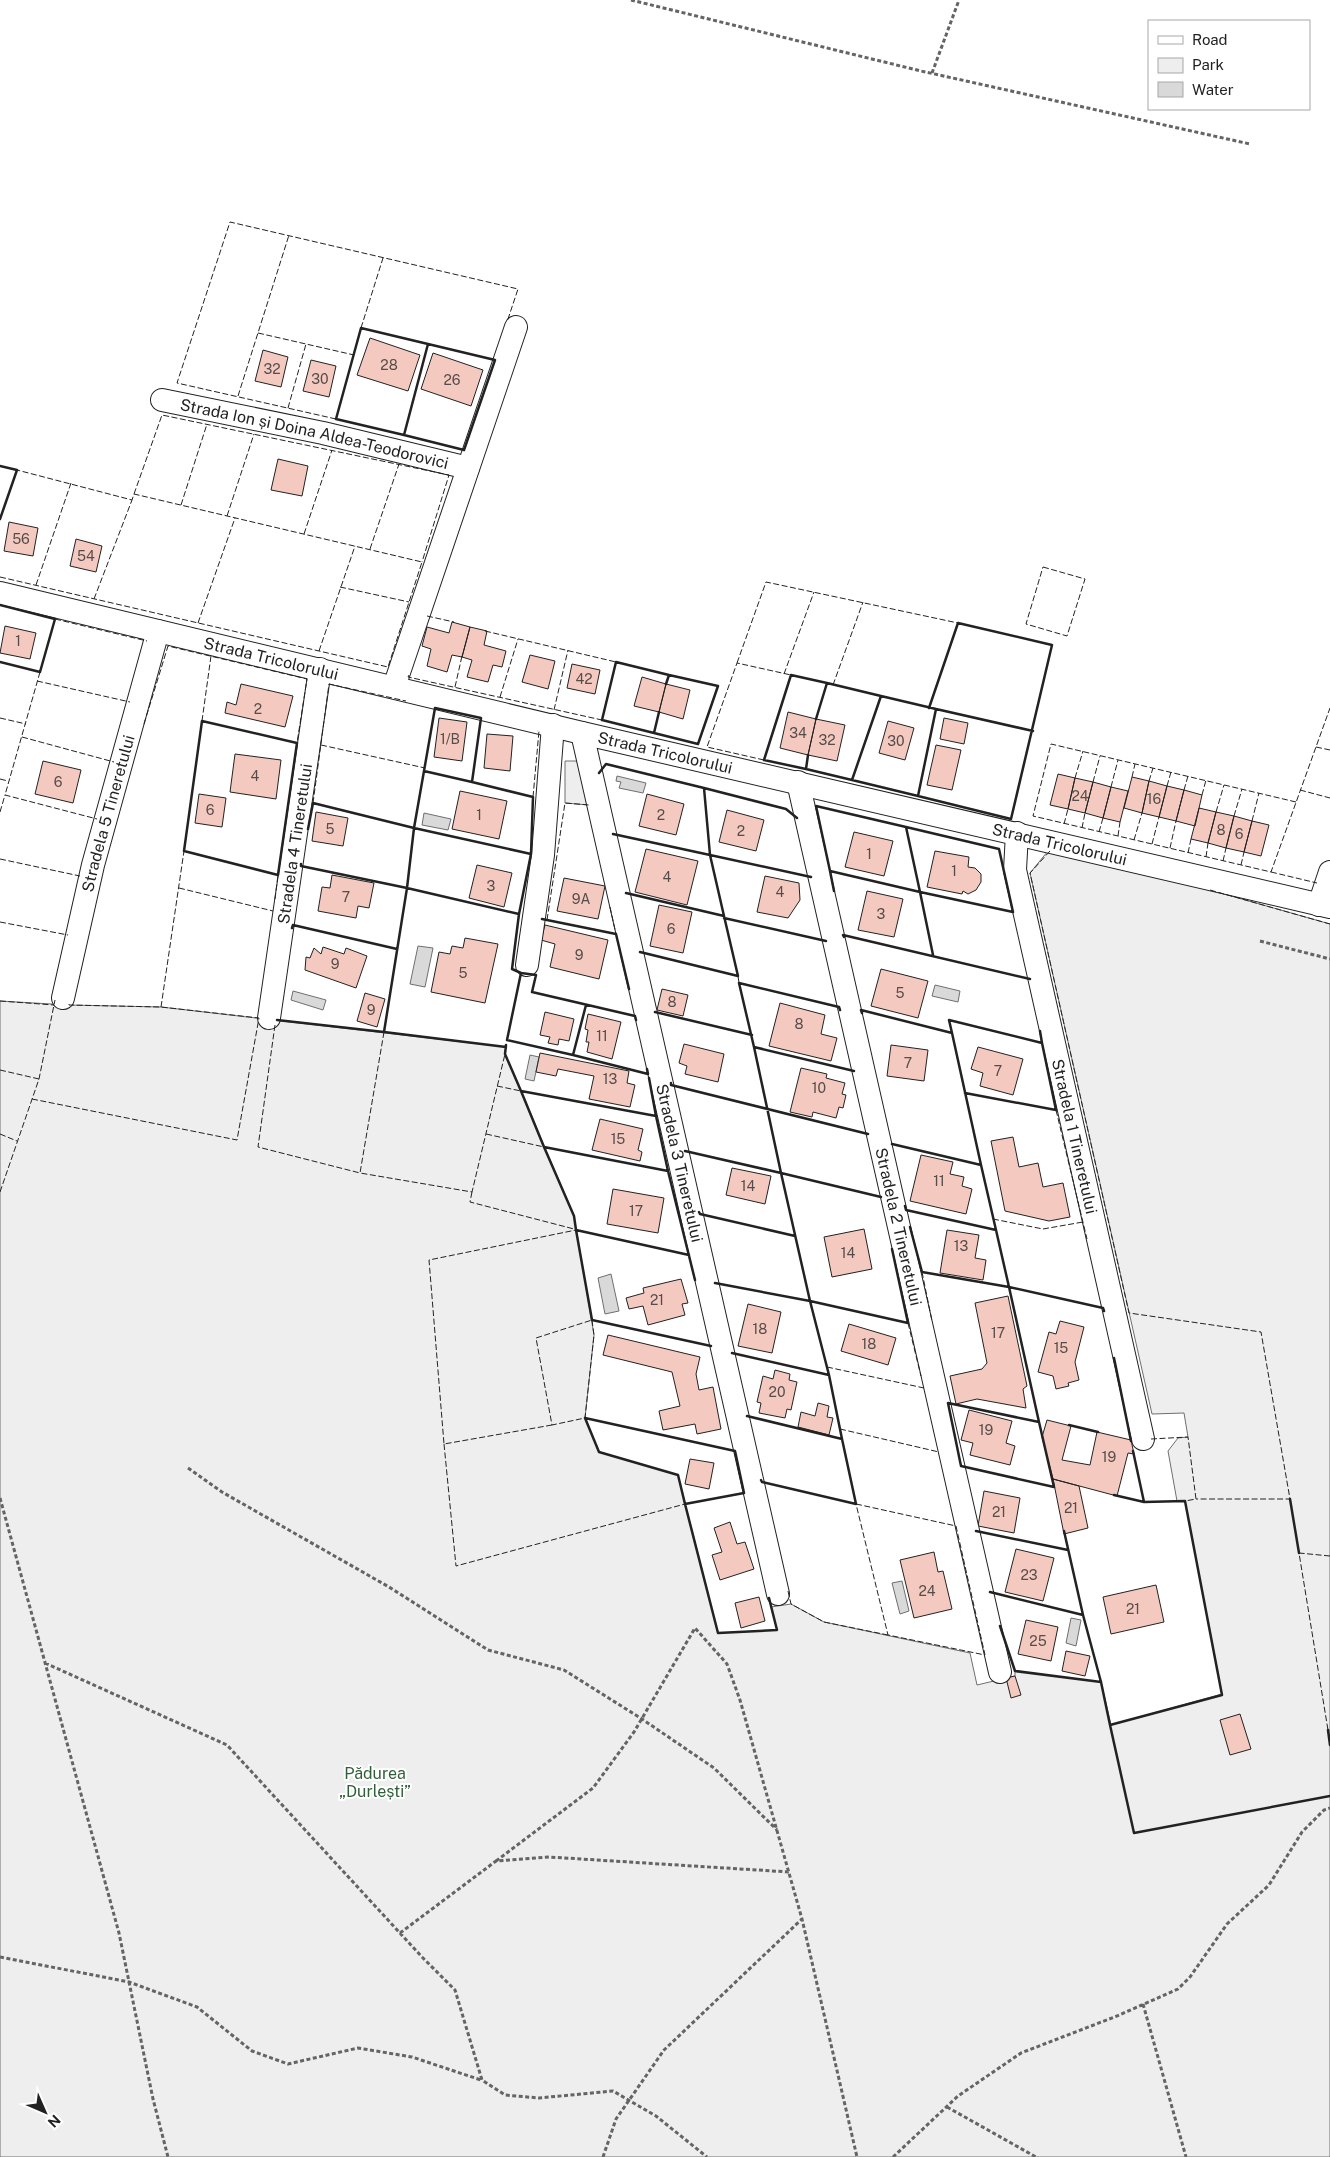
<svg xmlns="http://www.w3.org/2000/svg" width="1330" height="2157" font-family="'Public Sans',sans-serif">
<rect width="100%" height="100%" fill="#fff"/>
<path fill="#eee" stroke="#6f6f6f" d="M565,761H578L589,805L565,803Z
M1048,851L1143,871L1330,924V2157H0V1001L69,1005L161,1007L506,1047L505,1054L574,1216L594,1335L585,1418L599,1452L678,1475L718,1633L777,1630L771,1607L791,1604L824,1622L970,1653L977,1685L1015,1676V1671L1101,1682L1111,1725L1222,1694L1185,1501H1177L1168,1451L1178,1438L1188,1437L1184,1413L1152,1414L1030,873Z"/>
<path fill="#d9d9d9" stroke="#6f6f6f" d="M617,776L646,783L643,793L619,788L621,782L616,781Z
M424,813L451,819L448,830L422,825Z
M418,946L433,948L425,987L410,984Z
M935,985L960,991L958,1002L932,996Z
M293,991L326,1000L323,1010L291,1000Z
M530,1055L539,1057L534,1081L525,1079Z
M611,1274L619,1311L605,1314L598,1278Z
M902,1581L909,1611L900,1614L892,1583Z
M1071,1618L1081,1620L1076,1646L1066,1643Z"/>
<path fill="#f3c9c0" stroke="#222" d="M370,338L420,355L408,391L357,375Z
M263,350L288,357L281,387L255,381Z
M433,353L483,370L471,406L421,389Z
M311,360L336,366L329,397L303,391Z
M278,459L308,466L302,496L271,490Z
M9,522L38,528L33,556L4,551Z
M76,539L102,546L96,572L70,566Z
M452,622L470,627L462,657L452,655L447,672L427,666L431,649L422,646L427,627L449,633Z
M5,626L36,633L30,659L0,653Z
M470,627L487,631L484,645L506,651L502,667L493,665L488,682L467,677L472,660L462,657Z
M530,655L555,661L548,689L522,682Z
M572,664L600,670L595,694L567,688Z
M642,677L666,684L659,712L634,706Z
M241,684L293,696L285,727L225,713L227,702L236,705Z
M666,684L690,690L683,719L659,712Z
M788,712L816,719L808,755L780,748Z
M439,718L467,722L462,761L434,757Z
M944,718L968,723L964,744L940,739Z
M816,719L845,725L837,761L808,755Z
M888,721L914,728L905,760L879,753Z
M487,734L513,736L510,771L484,768Z
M936,745L961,750L952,790L927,785Z
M235,754L281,760L276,799L230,792Z
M43,761L81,770L73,803L35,794Z
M1058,774L1075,778L1068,809L1050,805Z
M1132,777L1149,781L1142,813L1124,808Z
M1075,778L1093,782L1085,813L1068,809Z
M1149,781L1167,786L1159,817L1142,813Z
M1093,782L1111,787L1103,818L1085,813Z
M1167,786L1184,790L1176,821L1159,817Z
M1111,787L1128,791L1120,822L1103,818Z
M1184,790L1202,795L1195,826L1176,821Z
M460,791L507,801L499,839L452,829Z
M199,794L226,798L222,827L195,823Z
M647,794L684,804L676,835L639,826Z
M1199,808L1216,812L1208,843L1191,839Z
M727,810L764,820L756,851L719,842Z
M316,812L348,818L343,846L312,841Z
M1216,812L1234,816L1226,848L1208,843Z
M1234,816L1252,821L1244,852L1226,848Z
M1252,821L1269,825L1261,856L1244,852Z
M854,832L893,841L884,876L845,867Z
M646,849L698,861L687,905L635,892Z
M935,851L969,857L968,867L975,868L981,874V882L976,890L968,894L963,891L962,894L927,887Z
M477,865L512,873L504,907L469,898Z
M332,875L374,883L369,908L358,906L356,918L318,911L322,887L330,888Z
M765,876L799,883L800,900L788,918L757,912Z
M564,878L605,886L598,919L557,911Z
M867,891L903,899L894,937L858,930Z
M659,905L692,912L683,953L650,946Z
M545,925L608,940L599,979L550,967L555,944L541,940Z
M465,938L498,944L485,1003L431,992L439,952L450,954L452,946L463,948Z
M323,947L344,954L346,948L367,956L356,988L305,970L306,957L310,958L314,948L321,954Z
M881,969L928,981L918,1018L871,1006Z
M662,989L688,995L683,1016L657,1010Z
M365,993L385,999L377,1027L357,1021Z
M780,1003L825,1015L821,1034L837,1038L831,1061L769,1046Z
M545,1012L574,1019L569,1041L559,1039L558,1045L548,1043L550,1037L540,1035Z
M588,1014L621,1022L612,1059L587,1052L589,1042H586L588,1030L585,1029Z
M684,1044L724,1054L718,1082L685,1074L687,1066L679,1063Z
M891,1045L928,1050L924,1081L887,1076Z
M978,1047L1023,1059L1013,1095L980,1086L983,1073L971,1069Z
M540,1053L629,1071L627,1083L635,1085L630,1107L589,1099L594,1076L558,1069L556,1076L536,1072Z
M801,1068L827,1074L826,1078L845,1083L842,1094L846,1095L843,1108L839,1107L836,1118L813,1112L812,1117L790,1112Z
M600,1119L643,1129L638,1150L642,1152L640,1161L592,1150Z
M1013,1137L1019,1167L1038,1163L1043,1187L1063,1183L1070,1217L1049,1221L1005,1211L991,1141Z
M921,1155L953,1162L950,1174L964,1177L962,1186L972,1189L966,1214L910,1201Z
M732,1168L771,1176L765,1204L726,1195Z
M613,1189L664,1198L658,1233L607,1224Z
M864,1229L872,1269L832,1277L824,1237Z
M947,1230L979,1235L975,1258L986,1260L983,1280L940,1273Z
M681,1279L688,1303L682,1304L685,1315L648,1325L643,1306L629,1309L626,1298L644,1293L643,1288Z
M1008,1296L1027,1386L1023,1389L1026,1408L977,1399L956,1404L950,1376L982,1369L987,1363L975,1303Z
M748,1304L781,1312L772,1353L738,1346Z
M1060,1321L1084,1327L1075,1362L1079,1380L1068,1383L1069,1386L1056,1389L1053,1376L1038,1372L1049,1332L1056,1334Z
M849,1324L896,1338L888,1365L841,1351Z
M608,1335L700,1357L696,1374L699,1390L713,1387L721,1429L697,1434L695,1424L663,1430L659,1411L680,1406L672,1372L603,1355Z
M775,1370L790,1374L789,1380L797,1382L791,1410L787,1409L785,1418L759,1413L761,1403L757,1402L763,1376L773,1379Z
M818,1403L829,1406L827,1417L833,1418L829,1435L798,1427L801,1412L815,1416Z
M969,1410L1012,1421L1006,1443L1015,1446L1010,1465L970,1455L973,1443L961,1440Z
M1047,1420L1071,1426L1062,1460L1090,1465L1097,1432L1131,1440L1134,1454L1128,1453L1117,1496L1053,1479L1042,1437Z
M690,1459L714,1463L709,1489L685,1484Z
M1053,1479L1079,1486L1088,1528L1064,1534Z
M984,1491L1020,1498L1014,1533L978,1526Z
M730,1522L737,1544L745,1542L754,1569L720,1580L712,1555L722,1552L714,1528Z
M1016,1549L1054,1558L1043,1601L1005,1592Z
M934,1552L938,1572L943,1571L952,1609L914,1618L900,1560Z
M1156,1585L1164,1622L1111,1634L1103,1597Z
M759,1597L765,1621L741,1628L735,1603Z
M1026,1620L1058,1627L1051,1661L1018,1654Z
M1066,1651L1090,1656L1085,1676L1062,1671Z
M1015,1676L1021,1695L1011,1698L1006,1678Z
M1240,1714L1251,1749L1230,1755L1220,1720Z"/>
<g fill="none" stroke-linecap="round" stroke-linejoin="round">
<g stroke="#222" stroke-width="24">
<g id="minor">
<path id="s1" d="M162,400L323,433L468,468"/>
<path id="s2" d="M0,593L582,733L1330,907"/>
<path d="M394,687L516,327"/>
<path id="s3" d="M582,733L778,1594"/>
<path id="s4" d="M798,782L1000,1672"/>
<path id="s5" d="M1017,833L1015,870L1143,1439"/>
<path d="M1319,905L1330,872"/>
<path d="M527,965L543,855L553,725"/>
<path id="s6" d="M63,998L93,865L158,631"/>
<path id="s7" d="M269,1018L320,669"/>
</g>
</g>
<path stroke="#646464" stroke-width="3" stroke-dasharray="4 2.5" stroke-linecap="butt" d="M631,0L921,71L1250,144
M932,73L959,0
M1260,941L1330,959
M188,1468L222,1492L389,1587L488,1650L564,1670L642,1719L714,1768L777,1830
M0,1498L119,1933L153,2099L168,2157
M45,1663L227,1745L422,1957L455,1990L482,2080L505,2095L539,2098L613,2091L656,2116L707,2157
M496,1861L593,1788L634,1732L695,1628L727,1664L740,1700L802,1919L857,2157
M400,1933L496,1861L549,1857L789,1872
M0,1957L129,1982L197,2007L252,2051L288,2064L358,2048L412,2057L481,2080
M1143,2004L1186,2157
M947,2107L1036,2157
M603,2157L616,2119L664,2050L802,1919
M893,2157L958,2096L1021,2053L1117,2016L1178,1989L1190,1977L1227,1924L1269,1885L1302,1832L1324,1810L1330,1808"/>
<use href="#minor" stroke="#fff" stroke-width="22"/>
<path stroke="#222" stroke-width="1" stroke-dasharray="6 2.5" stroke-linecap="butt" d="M361,328L383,258
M258,333L354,355
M238,396L289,235
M288,408L306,344
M336,419L177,383L230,222L518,289L507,322
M134,494L162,415L449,475L422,562
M181,505L207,424
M227,516L254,434
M304,534L332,450
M370,549L399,464
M1043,567L1085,579L1067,636L1026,624Z
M0,577L388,667L422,562L134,494L132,500L17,470
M36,585L71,483
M340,587L409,602
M94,599L132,500
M427,616L454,622
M55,619L147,641
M198,623L235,518
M485,631L616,662
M319,651L355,546
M737,663L766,582L958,623
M40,672L5,795L97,819
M784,674L814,592
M409,675L408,677L602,720
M37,681L130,702
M833,685L863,602
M455,687L462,656
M500,697L518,639
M554,710L568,650
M0,718L26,724
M202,721L211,656
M144,724L168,646L307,679L297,743
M22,737L114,762
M321,745L425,768
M1316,747L1330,750
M764,760L707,747L737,663L791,675
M1132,777L1135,764
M1075,778L1083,751
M0,779L8,781
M1149,781L1153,768
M1093,782L1100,756
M1167,786L1171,772
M1111,787L1118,760
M1184,790L1188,776
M1300,790L1330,798
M1202,795L1206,780
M533,797L539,731H537
M1296,802L1051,744L1033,816L1271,872L1330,708
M313,803L329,684L406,701
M0,812L5,795
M1216,812L1224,785
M1234,816L1242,789
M1252,821L1259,793
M1064,824L1068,809
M1082,828L1085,813
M1099,832L1103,818
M1118,836L1120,822
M1134,840L1142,813
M1152,844L1159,817
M1170,848L1176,821
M1050,851L1030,873L1129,1313L1261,1332L1290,1499H1196
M1188,853L1191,839
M1206,857L1208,843
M0,859L80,876
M1223,861L1226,848
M1241,865L1244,852
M1271,872L1317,883
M179,888L273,911
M1210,890L1330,924
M275,899L278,875
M610,907L616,934
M547,920L565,803L589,805V806
M0,922L68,935
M738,976L739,983
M0,1001L54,1005
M161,1007L184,851
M275,1025L258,1147L360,1173
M384,1032L360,1173L472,1192L505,1054
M0,1070L39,1079
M497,1086L521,1091
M32,1099L237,1140L259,1018L161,1007L69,1005V1004
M1056,1110L1087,1239
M0,1134L17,1141
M486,1134L544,1147
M0,1192L39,1079L55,1000
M472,1192L470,1202L574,1229
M993,1219L1043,1229L1083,1222
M922,1272L932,1321
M592,1320L594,1335L585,1418L552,1425L536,1338Z
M908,1323L921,1376
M827,1367L924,1388
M552,1425L444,1444L429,1260L576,1230
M840,1429L939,1452
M1151,1439L1188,1437L1196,1499L1185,1501
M444,1444L456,1566L685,1504
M856,1504L956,1526L985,1655L888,1635Z
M1330,1556L1299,1553L1328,1730L1330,1731
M788,1591L791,1604L824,1622L888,1635"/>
<path stroke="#222" stroke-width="2.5" d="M361,328L428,344L404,435L336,419Z
M428,344L495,360L464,450L404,435Z
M0,466L17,470L0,519
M0,605L55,619L40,672L0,662
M881,696L936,709
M435,708L481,718L472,782L424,771Z
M929,708L958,623L1052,645L1011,819L918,796L936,709L1033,731
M659,712L654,733L698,744L718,686L669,675L666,684
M202,721L297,743L278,875L184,851Z
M654,733L602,720L616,662L669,675
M808,755L806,769L852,780L881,696L827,683L816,719
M806,769L764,760L791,675L827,683
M424,771L414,828L531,854L533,797L472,782
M599,773L606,764L704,788L710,855L811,877
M852,780L918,796
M704,788L786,809L797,818
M816,806L906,827L920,892L830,871Z
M906,827L999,849L1013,912L920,892L933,955
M308,829L313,803L414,828L407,888L519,914L531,854
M613,834L710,855L724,916L626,893
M301,864V866L407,888L384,1032L506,1047
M830,871L834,891
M519,914L512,969L521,973
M724,918L826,941
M542,919L616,934L629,989
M292,928L293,925L397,949
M844,937L843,935L1030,979
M640,952L738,976L724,916
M586,1005L573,1055L507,1040L521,973L536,975L532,992L635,1016L636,1020
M655,1012L752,1035
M862,1013L861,1010L952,1033L981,1165
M277,1020L384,1032
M1040,1031L1042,1043
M952,1033L949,1020L1042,1043L1056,1110L965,1093
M506,1045L505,1054L521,1091
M754,1047L739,983L839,1007L840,1010
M573,1055L648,1074L647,1069
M649,1078L656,1116
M671,1083V1085L868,1134
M892,1144L981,1165L996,1230L906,1210L905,1206
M544,1147L521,1091L656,1116L668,1171
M685,1151L781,1173L754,1047L854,1071
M881,1197L781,1173L810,1301L908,1323L892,1249
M699,1212L700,1214L795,1236
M910,1227L922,1272L1009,1287L996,1230
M576,1230L574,1216L544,1147L668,1171L695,1280
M689,1255L576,1230L592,1320L711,1346
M715,1283L810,1301L829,1375L842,1439L747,1416
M732,1353L829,1375
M1114,1358L1131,1441
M948,1403L1039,1422L1054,1487L961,1466Z
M585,1418L735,1451L744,1493L685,1504L678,1475L599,1452Z
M1039,1422L1009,1287L1103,1308L1104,1311
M1069,1425L1098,1432
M1133,1451L1144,1502
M761,1480L762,1482L856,1504L842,1439
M1290,1499L1299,1553
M685,1504L718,1633L777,1630L769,1598
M976,1531L1068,1550
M1064,1531L1083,1615
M990,1592L1083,1615L1101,1682L1110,1725L1222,1695L1185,1501L1144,1502L1114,1495
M1000,1626L1015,1671L1101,1682
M1110,1725L1134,1833L1330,1796
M1328,1730L1330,1745"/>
</g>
<g text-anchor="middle" stroke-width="4" stroke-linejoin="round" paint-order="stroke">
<g font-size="14" fill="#564c4a">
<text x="389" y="370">28</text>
<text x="272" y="374">32</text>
<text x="320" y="384">30</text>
<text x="452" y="385">26</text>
<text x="21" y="544">56</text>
<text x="86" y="561">54</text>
<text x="18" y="646">1</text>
<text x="584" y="684">42</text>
<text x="258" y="714">2</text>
<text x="798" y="738">34</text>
<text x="450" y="744">1/B</text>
<text x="827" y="745">32</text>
<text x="896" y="746">30</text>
<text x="255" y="781">4</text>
<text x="58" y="787">6</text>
<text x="1080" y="801">24</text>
<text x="1154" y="804">16</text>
<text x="210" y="815">6</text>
<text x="479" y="820">1</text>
<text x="661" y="820">2</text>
<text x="330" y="834">5</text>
<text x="1221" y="835">8</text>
<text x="741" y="836">2</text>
<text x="1239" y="839">6</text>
<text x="869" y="859">1</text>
<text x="954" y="876">1</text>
<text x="667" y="882">4</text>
<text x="491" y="891">3</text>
<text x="780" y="897">4</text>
<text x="346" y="902">7</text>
<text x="581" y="904">9A</text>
<text x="881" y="919">3</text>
<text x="671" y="934">6</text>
<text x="579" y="960">9</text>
<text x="335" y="969">9</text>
<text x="463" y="978">5</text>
<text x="900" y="998">5</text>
<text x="672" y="1007">8</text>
<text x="371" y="1015">9</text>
<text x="799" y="1029">8</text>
<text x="602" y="1041">11</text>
<text x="908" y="1068">7</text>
<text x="998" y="1076">7</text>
<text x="610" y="1084">13</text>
<text x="819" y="1093">10</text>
<text x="618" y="1144">15</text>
<text x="939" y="1186">11</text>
<text x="748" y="1191">14</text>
<text x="636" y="1216">17</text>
<text x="961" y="1251">13</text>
<text x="848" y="1258">14</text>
<text x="657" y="1305">21</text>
<text x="760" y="1334">18</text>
<text x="998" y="1338">17</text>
<text x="869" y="1349">18</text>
<text x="1061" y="1353">15</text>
<text x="777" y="1397">20</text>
<text x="986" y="1435">19</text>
<text x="1109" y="1462">19</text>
<text x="1071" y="1513">21</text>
<text x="999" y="1517">21</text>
<text x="1029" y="1580">23</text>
<text x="927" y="1596">24</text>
<text x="1133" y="1614">21</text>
<text x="1038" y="1646">25</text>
</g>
<g font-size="16" fill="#222" stroke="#fff">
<text dy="6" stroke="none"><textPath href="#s1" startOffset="156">Strada Ion și Doina Aldea-Teodorovici</textPath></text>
<text dy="6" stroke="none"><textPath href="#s2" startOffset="279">Strada Tricolorului</textPath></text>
<text dy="6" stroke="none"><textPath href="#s2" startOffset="684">Strada Tricolorului</textPath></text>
<text dy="6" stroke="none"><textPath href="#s6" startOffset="190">Stradela 5 Tineretului</textPath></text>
<text dy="6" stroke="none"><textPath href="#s2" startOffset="1089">Strada Tricolorului</textPath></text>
<text dy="6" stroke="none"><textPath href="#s7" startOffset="176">Stradela 4 Tineretului</textPath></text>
<text dy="6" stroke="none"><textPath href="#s5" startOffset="310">Stradela 1 Tineretului</textPath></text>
<text dy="6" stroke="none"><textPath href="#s3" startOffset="441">Stradela 3 Tineretului</textPath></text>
<text dy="6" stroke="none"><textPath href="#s4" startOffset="456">Stradela 2 Tineretului</textPath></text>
</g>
<g font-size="16" fill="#2f5e38" stroke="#fff">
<text x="375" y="1779">Pădurea<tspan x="375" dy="18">„Durlești”</tspan></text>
</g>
</g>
<rect x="1148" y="20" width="162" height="90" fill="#ffffff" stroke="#a7a7a7"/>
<rect x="1158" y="36" width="25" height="8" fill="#ffffff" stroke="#a7a7a7"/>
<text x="1192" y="45" font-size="15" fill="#222222">Road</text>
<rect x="1158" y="58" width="25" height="15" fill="#eeeeee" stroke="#a7a7a7"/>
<text x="1192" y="70" font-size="15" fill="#222222">Park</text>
<rect x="1158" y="82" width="25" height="15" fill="#d9d9d9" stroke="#a7a7a7"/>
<text x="1192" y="95" font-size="15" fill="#222222">Water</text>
<g transform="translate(45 2112) rotate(135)" stroke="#ffffff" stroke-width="4" paint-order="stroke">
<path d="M0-4L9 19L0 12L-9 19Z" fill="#222222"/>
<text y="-8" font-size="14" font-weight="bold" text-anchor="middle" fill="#222222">N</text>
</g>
</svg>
